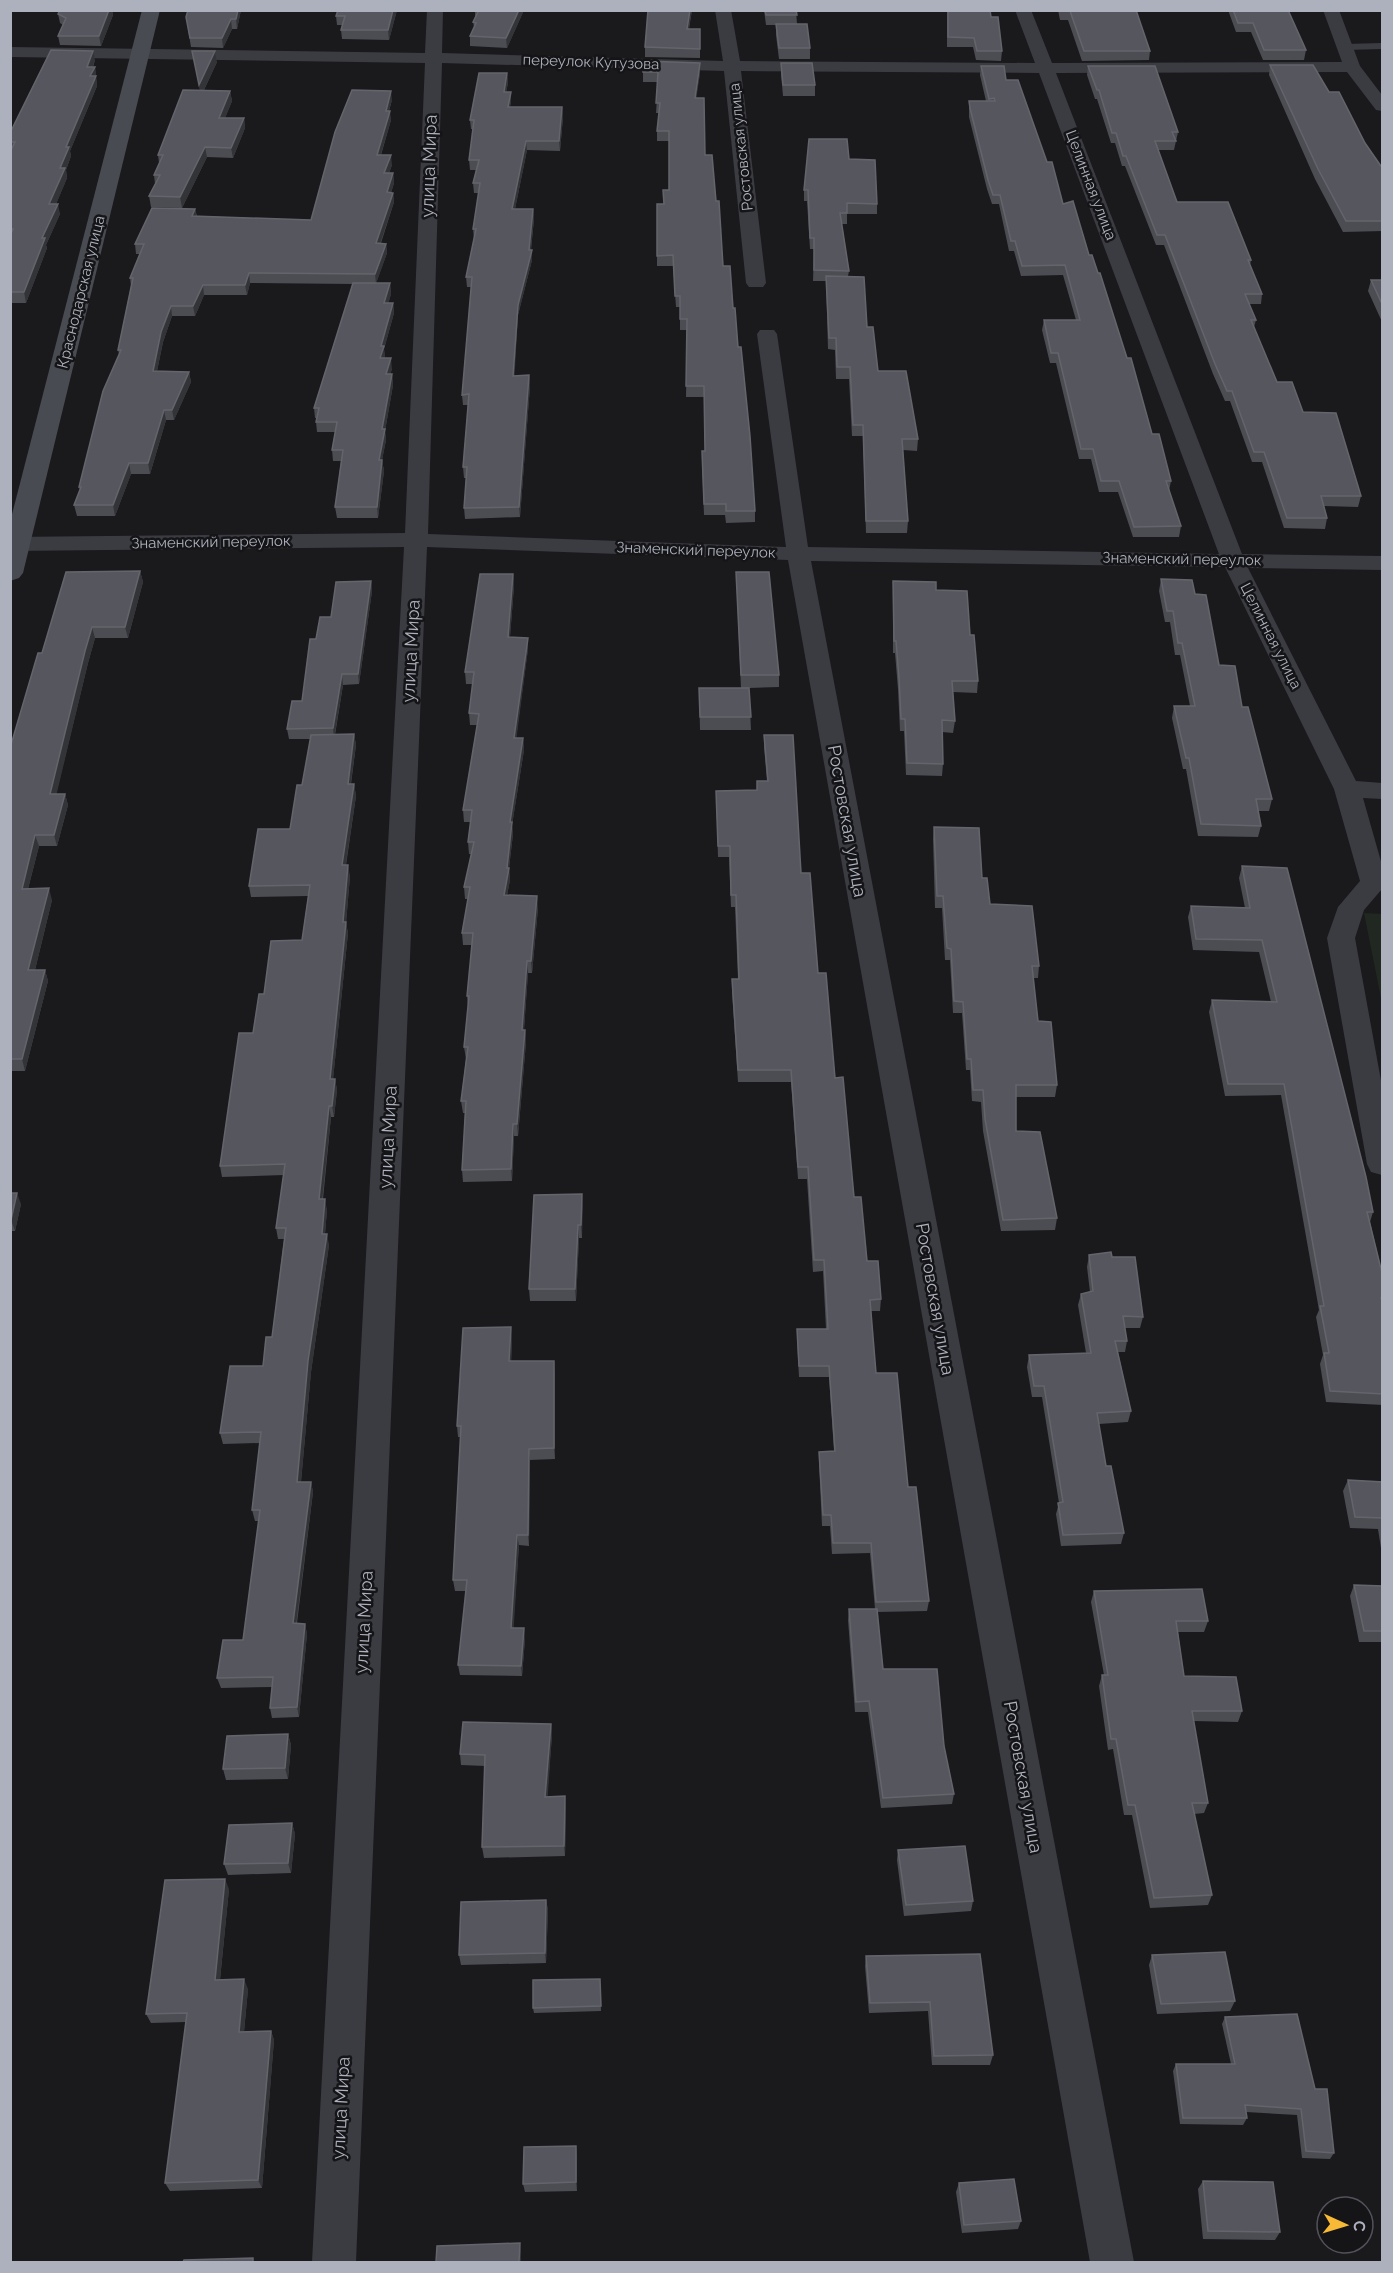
<svg xmlns="http://www.w3.org/2000/svg" width="1393" height="2273" font-family="Raleway,sans-serif">
<rect width="100%" height="100%" fill="#1a1a1d"/>
<path fill="#202821" d="M1364,913L1382,914V1003Z"/>
<g fill="none" stroke-linecap="round" stroke-linejoin="round">
<path fill="#3b3c42" fill-rule="evenodd" d="M1382,43V49L1345,50L1341,47L1345,44Z"/>
<path fill="#3b3c42" fill-rule="evenodd" d="M427,10H443L442,53L723,61L715,10H731L740,61L1035,63L1015,10H1031L1052,63L1342,62L1323,10H1339L1360,66L1382,95V111L1376,110L1347,72L1056,73L1242,554L1382,556V570L1248,568L1356,781L1382,783V799L1363,798L1382,865V889L1364,910L1355,938L1382,1086V1175L1371,1172L1367,1164L1327,938L1338,907L1360,881L1334,789L1225,567L811,561L1134,2262H1090L788,560L427,547L356,2262H312L404,547L10,551V537L405,533L425,63L10,57V47L425,53ZM442,63L724,71L746,283L749,287H763L766,283L741,71L1039,73L1219,554L808,547L777,334L774,330H760L757,334L786,547L428,534Z"/>
<path fill="#494b52" fill-rule="evenodd" d="M142,10H160L23,573L19,578L10,581V522Z"/>
</g>
<path fill="#4b4d52" d="M112,10L113,15L101,46L60,45L58,36L63,25L60,23L58,14Z
M241,10L237,29H232L223,48L191,47L186,17Z
M338,10H397L389,40L342,39L341,30L342,25H337L336,16Z
M475,10H524L507,48L470,46V36L474,27L473,22L475,19Z
M648,10H692L689,29H700V58L645,57V47Z
M764,10H796L797,24L810,48V59H779L776,35V25H766Z
M947,10H990L991,17L1002,51L1001,61L976,60L973,47H947Z
M1058,10H1136L1150,51L1149,60L1082,61L1068,20H1060Z
M1228,10H1288L1306,50L1304,60H1263L1251,32H1236Z
M192,51L217,62L204,90L230,91L232,101L225,118H244L245,128L233,158L207,157L182,208L151,207L149,196L155,184L154,175L159,163L158,155L200,90Z
M95,60L93,67H95L97,86L70,151L71,156L66,170L67,178L56,204L60,214L46,245L47,248L26,303H10V133Z
M700,63V73L696,98L705,155L716,201L723,266L733,308L738,347L755,511V522L726,523L725,515H704L702,462L705,451L704,397H686L687,330H680V307H676L673,266H657V204H664L663,190H669V141H657V131L659,113H656L658,82H643V72Z
M781,63L815,85V96H783L781,74Z
M1270,65L1329,92L1365,143L1383,169V231L1343,232L1315,179L1269,75Z
M981,66L1006,80L1047,162L1063,204L1089,255L1127,358L1152,434L1171,481L1169,491L1181,526L1179,537H1133L1118,492H1099L1091,459H1079L1056,363H1050L1042,330L1044,320H1076L1063,275L1021,276L1014,251H1009L999,204H992L987,189L969,117V101H986L980,75Z
M1088,66L1178,132L1174,150H1158L1177,202L1251,260L1250,265L1262,294L1261,304H1249L1256,320L1254,327L1277,382L1303,412L1361,496L1358,507L1324,506L1327,518L1325,529L1284,528L1262,462H1252L1230,401H1225L1213,374L1164,245H1156L1125,166H1122L1115,143H1111L1097,99H1095L1087,75Z
M507,73L508,83L506,92L511,101L510,107H562L563,117L560,151L527,150L515,209H533L534,219L531,250L532,260L518,315L514,376L529,375L530,386L520,517L465,519L464,508L466,478H464L463,467L468,405H463L462,395L471,287H467L466,277L474,239L473,229L479,193H474L473,183L476,170H470L469,160L473,129H471L470,120Z
M392,100L389,111L391,120L381,155L392,165L389,173H393L394,183L391,193H393L394,202L381,243L386,244L387,253L376,283H390L391,294L388,303H393L394,313L384,349L385,358L392,369L390,374H392L393,385L385,431L386,440L382,460L384,471L378,518H337L335,507L341,461H333L332,450L335,432H317L316,422V418H315L314,408L353,284L250,283L247,295H204L195,316H172L163,342L157,371L189,372L191,382L174,420H166L150,474H131L115,516H77L74,505L80,491L79,487L119,354L118,350L131,286L130,278L140,254H136L135,244L195,209L197,216L311,220Z
M804,190L877,204V214H847V224H842L849,271L848,276L867,327L878,371L918,439L917,451L903,450L908,521L907,533H866L863,436H852L849,379H836L835,350L828,349L826,281H813L814,249H810L807,201H804Z
M1371,280H1383V324L1368,291Z
M140,571L143,582L128,638H95L88,663L56,794H65L68,805L57,846H39L28,889L52,900L35,970H45L48,981L25,1071H10V748L42,653Z
M736,572L779,675V687L749,688L751,730H700L699,688H741Z
M513,574L514,586L510,637L528,638V649L516,738H523L524,750L512,825L513,834L509,868L510,880L507,895L538,908L532,973H528L524,1030H525L526,1042L518,1136H514L512,1181L463,1182L462,1170L465,1113H463L461,1101L466,1059L464,1047L468,1008L467,996L472,945H463L462,933L468,899H465L464,887L471,854H469L468,842L471,822H464L463,810L477,725H470L469,713L473,684H466L465,672Z
M1161,579L1195,594L1219,665L1242,707L1272,799L1269,811H1258L1261,826L1258,837L1198,836L1186,769H1183L1172,718L1174,706H1190L1180,655H1175L1170,622H1165L1159,591Z
M371,581L372,591L359,684L343,685L335,735L354,734L356,745L351,784H354L356,796L346,865L350,876L346,923L348,933L333,1079H335L337,1090L334,1117H331L323,1199L327,1210L325,1234L329,1245L311,1372L301,1482H311L313,1492L297,1623L305,1624L307,1634L299,1717L272,1718L270,1708L272,1687L221,1688L217,1678L243,1640L259,1521H255L252,1510L260,1443L223,1444L220,1433L263,1366L272,1337L284,1239H278L276,1228L284,1175L222,1177L220,1166L264,994L302,940L308,896L251,897L249,886L290,829L302,785L311,739H289L287,729L302,701L316,639L331,617Z
M893,581L936,590L970,635L978,681L977,693L953,692L955,721L953,733L942,732L943,764L942,776L906,775L904,731H900L898,689L895,653H893Z
M764,735L801,873L835,1078L854,1197L867,1261L881,1299L880,1311H871L876,1373L908,1487L929,1601L927,1611L877,1612L883,1669L944,1746L954,1794L952,1804L881,1808L868,1712H855L848,1620L849,1609H875L870,1553L832,1554L830,1526H822L819,1463V1452L834,1451L829,1377H799L797,1340V1329H826L823,1271L813,1272L807,1179H798L791,1082H738L732,991V979H738L735,907H731L729,857H718L716,791L757,790V781H767L764,747Z
M934,827L982,878L990,904L1039,966L1038,978H1033L1038,1021L1057,1085L1055,1097H1016V1131L1057,1218L1055,1230L1001,1231L983,1131L981,1102L972,1101L970,1070H966L962,1013H953L950,960H945L942,908H935L933,839Z
M1242,866L1373,1212L1370,1222L1383,1277V1405L1326,1402L1320,1364L1323,1355L1316,1317L1319,1310L1281,1095L1225,1096L1209,1012L1212,1000L1271,1002L1259,952L1193,950L1188,917L1191,906L1245,908L1239,878Z
M10,1193L21,1204L15,1231H10Z
M582,1194V1238H579L576,1301H530L529,1289Z
M1089,1255L1112,1257L1143,1317L1140,1328H1125L1127,1341L1125,1352H1118L1131,1411L1128,1422L1099,1424L1106,1466L1124,1533L1121,1544L1061,1546L1056,1514L1059,1503L1042,1397H1032L1027,1367L1029,1355L1086,1353L1078,1305L1081,1294L1090,1292L1087,1267Z
M512,1338L511,1361L555,1372V1459L530,1460L529,1546L519,1545L513,1628L525,1639L522,1676L460,1675L458,1665L466,1591H455L453,1580L461,1437H458L457,1426Z
M1348,1480L1383,1482V1561L1378,1529L1350,1528L1343,1491Z
M1354,1585L1383,1586V1642H1359L1350,1596Z
M1094,1591L1208,1621L1204,1632H1178L1184,1676L1242,1711L1238,1722L1193,1721L1208,1803L1204,1813L1194,1814L1212,1895L1208,1905L1150,1908L1132,1815H1124L1113,1749L1108,1750L1099,1686L1102,1675H1104L1091,1602Z
M551,1724L552,1735L547,1797L566,1807L565,1856L484,1858L482,1847L485,1766L461,1765L460,1754Z
M288,1734L291,1745L288,1779L226,1780L223,1769Z
M292,1823L295,1834L291,1873L228,1875L224,1864Z
M898,1850L973,1901L971,1911L904,1916L897,1860Z
M229,1889L220,1980L248,1989L244,2032L271,2031L274,2040L262,2188L170,2191L165,2183L186,2022L151,2023L146,2014Z
M546,1900L548,1910L546,1963L461,1965L459,1955Z
M980,1954L993,2055L990,2065H932L928,2011L869,2013L865,1966L866,1956Z
M1152,1955L1235,2001L1230,2011L1157,2014L1149,1965Z
M600,1979L601,2011L534,2013L533,2008Z
M1225,2017L1315,2089L1334,2153L1330,2159L1302,2158L1297,2115L1246,2112L1247,2118L1243,2125L1180,2124L1173,2071L1176,2064H1231L1222,2024Z
M577,2154V2191L525,2192L523,2184Z
M1203,2181L1280,2232L1275,2240L1203,2239L1198,2189Z
M959,2183L1021,2221L1018,2229L962,2233L956,2192Z"/>
<path fill="#333438" d="M109,10H112L113,15L101,46L99,36Z
M238,10H241L237,29L236,19Z
M393,10H397L389,40L388,30Z
M519,10H524L507,48L506,38Z
M690,10H692L687,38V29Z
M231,19L232,29L223,48L222,38Z
M93,51L95,60L89,76L87,67Z
M215,51L217,62L201,96L199,85Z
M700,63V73L695,108V98Z
M95,67L97,86L70,151L71,156L66,170L67,178L52,214L49,204L66,147L90,76Z
M507,73L508,83L504,101V92Z
M230,91L232,101L221,128L219,118Z
M391,91L392,100L386,120V111Z
M511,92V101L508,116V107Z
M562,107L563,117L560,151L559,141Z
M390,111L391,120L378,164L377,155Z
M244,118L245,128L233,158L231,148Z
M526,141L527,150L513,219L512,209Z
M205,147L207,157L182,208L180,197Z
M391,155L392,165L385,182L384,173Z
M393,173L394,183L388,202L387,192Z
M393,193L394,202L377,253L376,243Z
M58,204L60,214L46,245L47,248L26,303L24,292L42,238Z
M195,209L197,219L192,216Z
M533,209L534,219L530,257L532,250V260L518,315L514,386L513,376L518,305L529,250Z
M386,244L387,253L376,284L375,274Z
M249,273L250,283L247,295L245,285Z
M390,283L391,294L386,313L384,303Z
M203,285L204,295L195,316L193,306Z
M393,303L394,313L384,349L385,357L382,368L380,358L381,346Z
M171,306L172,316L163,342L155,381L153,371L161,332Z
M391,358L392,369L387,385L386,374Z
M189,372L191,382L174,420L172,410Z
M392,374L393,385L385,431L386,440L382,460L384,471L378,518L377,507L379,460L382,429Z
M529,375L530,386L520,517L519,507Z
M164,410L166,420L150,474L148,463Z
M129,463L131,474L115,516L113,505Z
M140,571L143,582L128,638L125,627Z
M513,574L514,586L509,649L508,637Z
M371,581L372,591L359,684L358,674Z
M92,627L95,638L88,663L54,805L50,794L85,651Z
M528,638V649L515,750L514,738Z
M342,674L343,685L334,739L333,728Z
M354,734L356,745L349,796L348,784Z
M523,738L524,750L512,825L513,834L509,868L510,880L505,907L504,895L510,822Z
M354,784L356,796L344,876L342,865Z
M65,794L68,805L57,846L54,835Z
M35,835L39,846L25,900L22,889Z
M348,865L350,876L346,923L348,933L332,1090L330,1079Z
M49,888L52,900L32,982L28,970Z
M537,896L538,908L532,973L531,961Z
M527,961L528,973L523,1042L522,1030Z
M45,970L48,981L25,1071L22,1059Z
M525,1030L526,1042L518,1136L517,1124Z
M335,1079L337,1090L334,1117L332,1106Z
M329,1106L331,1117L321,1210L319,1199Z
M513,1124L514,1136L512,1181L511,1169Z
M17,1193L21,1204L15,1231L11,1220Z
M582,1194L583,1207L582,1238L581,1225Z
M325,1199L327,1210L324,1245L322,1234Z
M578,1225L579,1238L576,1301L575,1289Z
M327,1234L329,1245L311,1372L300,1492L297,1482L308,1361Z
M511,1327L512,1338L511,1373L509,1361Z
M554,1361L555,1372V1459L554,1448Z
M529,1449L530,1460L529,1546L528,1535Z
M311,1482L313,1492L295,1633L293,1623Z
M517,1535L519,1545L513,1639L511,1628Z
M305,1624L307,1634L299,1717L297,1707Z
M524,1628L525,1639L522,1676L521,1666Z
M551,1724L552,1735L547,1807L545,1797Z
M288,1734L291,1745L288,1779L285,1768Z
M565,1796L566,1807L565,1856L564,1846Z
M292,1823L295,1834L291,1873L288,1863Z
M225,1879L229,1889L219,1989L215,1980Z
M546,1900L548,1910L546,1963L545,1953Z
M244,1979L248,1989L243,2041L239,2032Z
M271,2031L274,2040L262,2188L258,2180Z
M576,2146L577,2154V2191L576,2182Z
M520,2243L521,2251V2262H519Z"/>
<path fill="#56575e" stroke="#64656c" stroke-width="1.5" d="M60,10H109L99,36H58L66,18L58,14Z
M188,10H238L236,19H231L222,38H190L186,17Z
M338,10H393L388,30H341L345,16H336Z
M479,10H519L506,38L470,36L476,23L473,22Z
M648,10H690L687,29H700V49L645,47Z
M765,10H796L797,15H766Z
M948,10H990L991,17H998L1002,51H977L974,38L948,37Z
M1061,10H1136L1150,51H1084L1070,11Z
M1233,10H1288L1306,50H1264L1253,23H1238Z
M776,24H807L810,48H779Z
M51,50L93,51L87,67H95L90,76H96L66,147H69L60,168H65L49,204H58L42,238H45L24,292H10V236L13,229H10V152L15,142H10V133Z
M192,51H215L199,85Z
M644,61L700,63L695,98H704L705,155H712L716,201H719L723,266H730L733,308H735L738,347H741L750,436L755,511H726V504H704L702,451H705L704,386H686L687,319H680V296H675L673,255L657,256V204H664L663,190H669V131H657L660,103H656L658,72H643Z
M781,63H812L815,85H783Z
M1270,65H1313L1329,92H1339L1365,143L1383,169V221H1346L1318,169Z
M981,66H1004L1006,80H1018L1047,162H1052L1063,204L1073,201L1089,255H1092L1098,273H1100L1127,358H1131L1152,434H1159L1171,481H1166L1181,526L1134,527L1119,481H1101L1093,449H1081L1058,353H1051L1044,320H1080L1065,265L1022,266L1015,241H1011L1000,195H993L988,180L970,108L969,101H995L994,98L989,99Z
M1088,66H1155L1178,132H1172L1176,141H1155L1177,202H1228L1251,260H1248L1262,294H1245L1256,320H1251L1277,382H1292L1303,412L1336,413L1361,496H1321L1327,518H1287L1264,452H1254L1232,391H1227L1215,364L1165,235H1157L1126,156H1123L1116,133H1112L1099,90H1097Z
M479,73H507L504,92H511L508,107H562L559,141H526L512,209H533L529,250H532L518,305L513,376L529,375L519,507L464,508L467,467H463L469,394L462,395L472,277H466L476,229H473L480,183H473L479,160H469L474,120H470Z
M183,90L230,91L219,118H244L231,148L205,147L180,197L149,196L160,175H154L163,155H158Z
M352,90L391,91L386,111H390L377,155H391L384,173H393L387,192L393,193L376,243L386,244L375,274L249,273L245,285H203L193,306H171L161,332L153,371L189,372L172,410H164L148,463H129L113,505H74L81,487H79L103,391L121,350H118L133,278H130L144,244H135L152,208L195,209L192,216L311,220L335,132Z
M809,139H847L849,159L875,160L877,204L847,203V213H840L849,271L814,270V238H810L808,190H804Z
M826,276L864,277L867,327H873L878,371H906L918,439H902L908,521H866L863,425H853L850,367H837L836,338H829Z
M1371,280H1383V306Z
M353,283H390L384,303H393L381,346H384L380,358H391L386,374H392L382,429H385L379,460H382L377,507H335L343,450H332L337,422H316L319,408H314Z
M140,571L125,627H92L85,651L50,794H65L54,835H35L22,889L49,888L28,970H45L22,1059H10V748L38,653H42L66,572Z
M736,572H769L779,675H741Z
M480,574H513L508,637L528,638L514,738H523L510,822H512L507,868H509L504,895L537,896L531,961H527L522,1030H525L517,1124H513L511,1169L462,1170L466,1101H461L468,1047H464L469,996H467L473,933H462L470,887H464L474,842H468L472,810H463L479,714L469,713L474,672H465Z
M1161,579L1192,580L1195,594L1206,595L1219,665L1235,666L1242,707H1248L1272,799H1256L1261,826L1201,824L1189,758H1186L1174,706H1195L1182,643H1178L1173,611H1167Z
M371,581L358,674H342L333,728L287,729L292,701H302L310,639H316L320,617H331L336,582Z
M893,581L936,582V590L967,591L970,635H974L978,681H952L955,721L942,720L943,764L907,763L905,719H901L899,678L896,641H894Z
M699,688H749L751,717H700Z
M354,734L348,784H354L342,865H348L343,922H346L330,1079H335L332,1106H329L319,1199H325L322,1234H327L308,1361L297,1482H311L293,1623L305,1624L297,1707L270,1708L273,1677L217,1678L223,1640H243L260,1510H252L261,1432L220,1433L230,1366H263L266,1337H272L286,1228H276L285,1164L220,1166L239,1033H253L259,994H264L271,941L302,940L310,885L249,886L258,829H290L297,785H302L311,735Z
M764,735H793L801,873H810L818,973H826L835,1078L843,1077L854,1197H861L867,1261H878L881,1299L870,1300L876,1373H897L908,1487H916L929,1601L876,1602L871,1543H833L831,1515H823L819,1452L835,1451L829,1366H799L797,1329H828L824,1260H814L808,1167H798L791,1070H738L732,979H739L736,895H731L730,846H718L716,791L757,790V781H768Z
M934,827L979,828L982,878H987L990,904L1032,906L1039,966H1032L1038,1021L1051,1022L1057,1085H1016V1131L1040,1132L1057,1218L1003,1220L985,1119L983,1090H973L971,1059H967L963,1002L954,1001L951,949L947,948L943,896H937Z
M1242,866L1287,868L1366,1177L1373,1212H1367L1383,1277V1298H1381L1383,1304V1394L1330,1391L1324,1353H1329L1320,1306H1324L1284,1084H1228L1212,1000L1277,1002L1262,940L1196,939L1191,906L1250,908Z
M10,1193H17L11,1220H10Z
M582,1194L581,1225H578L575,1289H529L534,1195Z
M1111,1252L1112,1257H1135L1143,1317L1123,1316L1127,1341H1115L1131,1411L1097,1413L1106,1466H1111L1124,1533L1063,1535L1058,1503L1063,1502L1044,1386H1034L1029,1355L1091,1353L1081,1294L1093,1291L1089,1255Z
M511,1327L509,1361H554V1448L529,1449L528,1535H517L511,1628H524L521,1666L458,1665L467,1580H453L461,1426H457L463,1328Z
M1348,1480L1383,1482V1520L1382,1518L1355,1517Z
M1354,1585L1383,1586V1631H1364Z
M1202,1589L1208,1621H1176L1184,1676L1236,1677L1242,1711H1192L1208,1803H1192L1212,1895L1154,1898L1135,1805H1128L1116,1739H1111L1102,1675H1108L1094,1591Z
M849,1609H877L883,1669H937L944,1746L954,1794L883,1798L869,1701L856,1702Z
M463,1722L551,1724L545,1797L565,1796L564,1846L482,1847L485,1755L460,1754Z
M288,1734L285,1768L223,1769L227,1736Z
M292,1823L288,1863L224,1864L229,1825Z
M965,1846L973,1901L906,1905L898,1850Z
M225,1879L215,1980L244,1979L239,2032L271,2031L258,2180L165,2183L187,2013L146,2014L165,1880Z
M546,1900L545,1953L459,1955L461,1902Z
M1225,1952L1235,2001L1161,2004L1152,1955Z
M980,1954L993,2055L934,2056L930,2002L870,2003L866,1956Z
M600,1979L601,2006L533,2008V1980Z
M1297,2014L1315,2089H1327L1334,2153L1306,2151L1301,2109L1245,2105L1247,2118H1183L1176,2064H1235L1225,2017Z
M576,2146V2182L523,2184L524,2147Z
M1014,2179L1021,2221L964,2225L959,2183Z
M1203,2181L1273,2182L1280,2232L1208,2231Z
M520,2243L519,2262H436L437,2246Z
M253,2258V2262H183L184,2260Z"/>
<g text-anchor="middle" stroke-width="5" stroke-linejoin="round" paint-order="stroke">
<g font-size="15" fill="#adb1bd" stroke="#151518">
<text transform="translate(591 62) rotate(2)" y="5">переулок Кутузова</text>
<text transform="translate(741 147) rotate(-96)" y="5">Ростовская улица</text>
<text transform="translate(1091 185) rotate(69)" y="5">Целинная улица</text>
<text transform="translate(81 292) rotate(-76)" y="5">Краснодарская улица</text>
<text transform="translate(211 542) rotate(-1)" y="5">Знаменский переулок</text>
<text transform="translate(696 550) rotate(2)" y="5">Знаменский переулок</text>
<text transform="translate(1182 559) rotate(1)" y="5">Знаменский переулок</text>
<text transform="translate(1271 636) rotate(63)" y="5">Целинная улица</text>
</g>
<g font-size="18" fill="#adb1bd" stroke="#151518">
<text transform="translate(429 166) rotate(-88)" y="6">улица Мира</text>
<text transform="translate(411 651) rotate(-87)" y="6">улица Мира</text>
<text transform="translate(847 821) rotate(80)" y="6">Ростовская улица</text>
<text transform="translate(388 1137) rotate(-87)" y="6">улица Мира</text>
<text transform="translate(935 1299) rotate(80)" y="6">Ростовская улица</text>
<text transform="translate(364 1622) rotate(-87)" y="6">улица Мира</text>
<text transform="translate(1023 1777) rotate(80)" y="6">Ростовская улица</text>
<text transform="translate(341 2108) rotate(-87)" y="6">улица Мира</text>
</g>
</g>
<rect width="1393" height="2273" fill="none" stroke="#adb1bd" stroke-width="24"/>
<g transform="translate(1345 2225) rotate(94)"><circle r="28" fill="#151518" stroke="#52535a" stroke-width="1.5"/>
<path d="M0-4.5L10 22L0 15L-10 22Z" fill="#f8b937"/>
<text y="-9" font-size="16" font-weight="bold" text-anchor="middle" fill="#adb1bd">С</text>
</g>
</svg>
